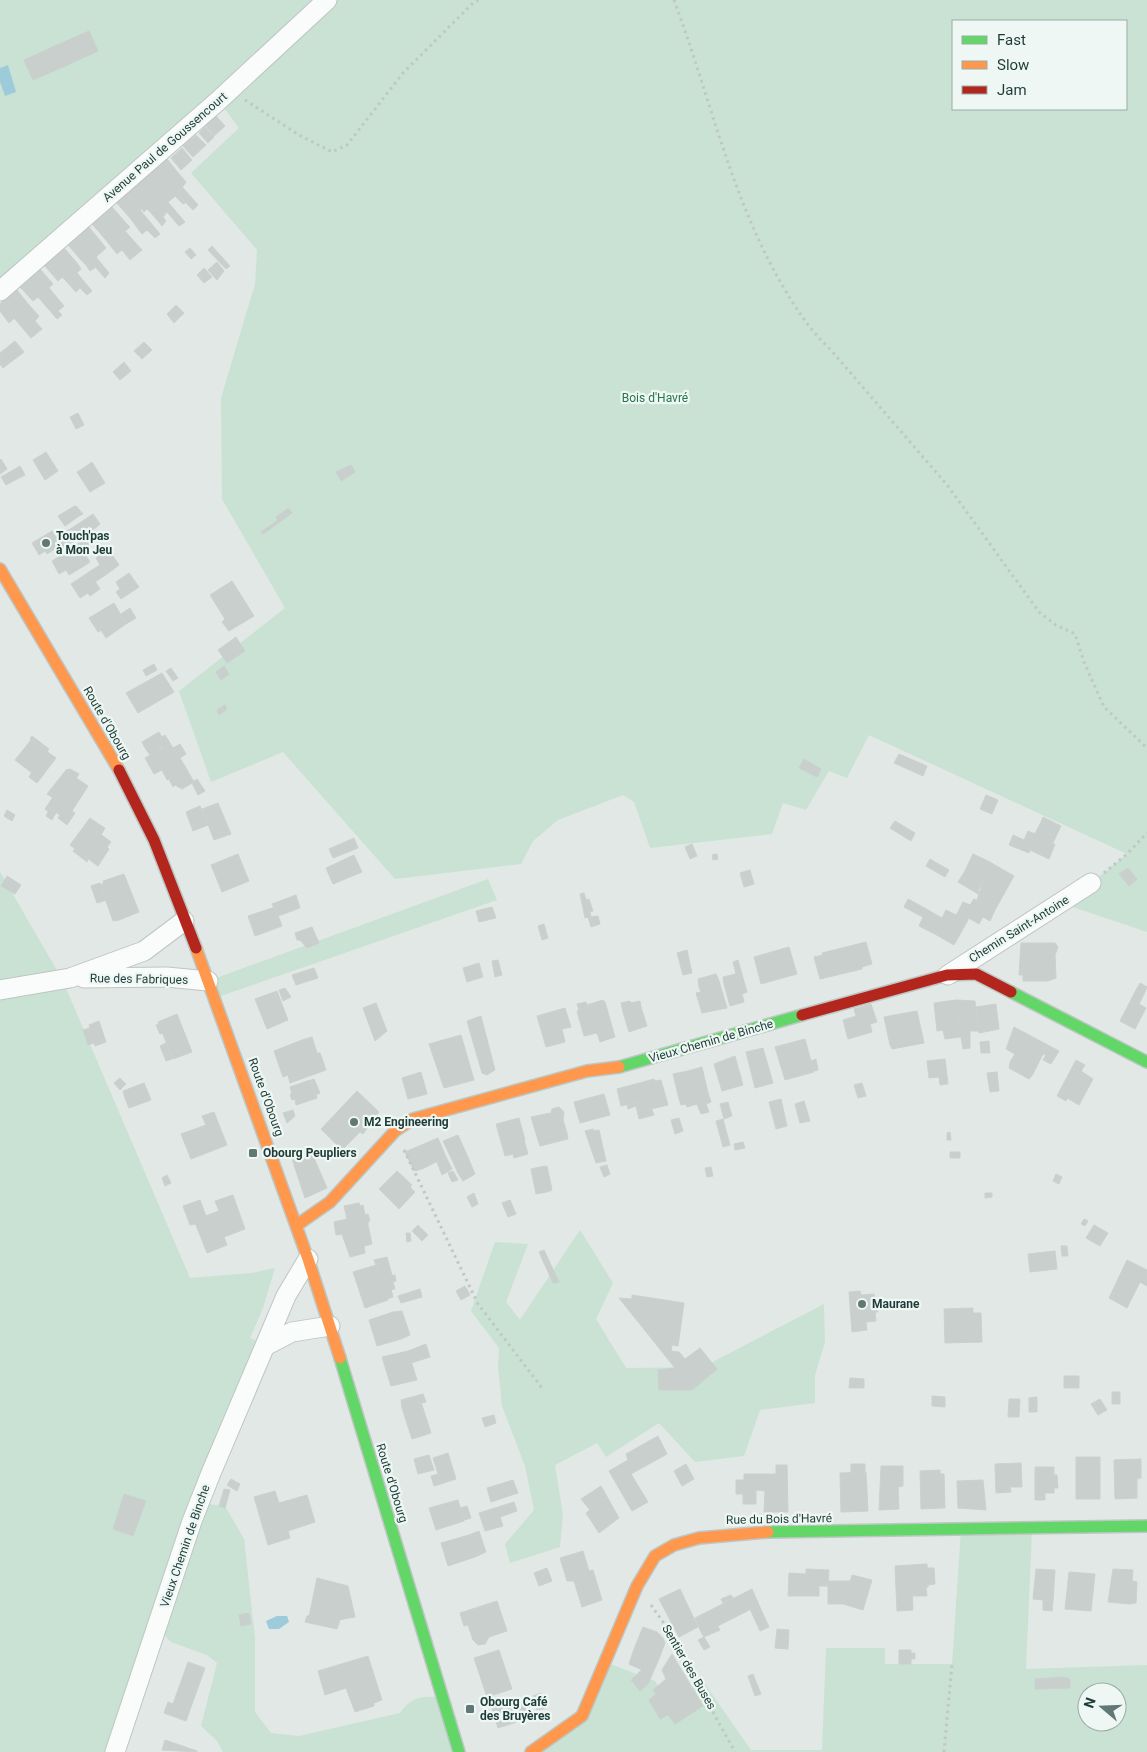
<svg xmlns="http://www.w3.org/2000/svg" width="1147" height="1752" font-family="Roboto,sans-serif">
<rect width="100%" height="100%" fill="#e1e8e6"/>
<path fill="#c9e2d3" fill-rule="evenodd" d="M0,0H1147V932L1061,903L1091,883L1127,854L869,735L847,778L829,771L806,810L783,803L772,834L650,848L634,802L623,795L558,820L533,841L521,864L395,879L283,752L211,782L179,691L285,608L222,499L221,398L255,284L257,250L191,173L239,128L219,101L0,291ZM953,21H1126V109H953Z
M0,872L62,979L190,1278L251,1273L275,1268L263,1308L250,1338L267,1345L206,1504L225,1506L244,1539L255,1638V1712L271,1733L299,1736L400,1713C410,1698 420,1696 437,1697L459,1752H223L217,1741L201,1726L217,1663L207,1655L171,1642L157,1628L115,1752H0Z
M488,879L497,900L215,998L208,981Z
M580,1230L613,1283L596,1319L626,1368L703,1367L824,1304L825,1342L815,1375V1403L760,1410L744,1456L695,1462L659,1423L606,1457L597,1443L555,1465L563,1515L560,1547L510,1563L505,1544L534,1510L525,1466L502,1406L498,1367L499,1348L471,1311L495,1242L528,1244L506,1302L520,1320Z
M961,1530H1032L1026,1669L1147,1665V1752H531L582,1716L605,1662L655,1681L676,1715L700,1677L751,1750H822L826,1648H885V1664H952ZM1087,1692H1117V1722H1087Z"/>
<path fill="#9ecbda" d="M8,65L16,92L5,96L0,82V68Z
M277,1616H287L289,1622L279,1629H269L266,1621Z"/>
<path fill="#c8cfcd" stroke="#cad1cf" d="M89,31L98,51L65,66L55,46Z
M55,46L65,66L33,80L24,60Z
M216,116L225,126L214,136L205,125Z
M205,127L214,137L208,143L199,133Z
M196,135L206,145L193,157L183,146Z
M182,148L192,160L181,170L171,158Z
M167,159L180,175L170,184L157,168Z
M157,168L170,184L160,193L146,177Z
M180,175L186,182L178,194L170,184Z
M146,177L160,193L150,201L137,185Z
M170,184L178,194L168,202L160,193Z
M137,185L150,201L140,210L126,194Z
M183,188L193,199L187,204L178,194Z
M160,193L185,222L179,226L167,212L163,217L150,201Z
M126,194L140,210L130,218L116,202Z
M178,194L185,203L183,204L175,196Z
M193,199L198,205L193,210L187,204Z
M150,201L156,208L151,213L147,209L144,212L141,208Z
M112,207L125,222L115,231L102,216Z
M156,208L163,217L158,221L151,213Z
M140,210L160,234L155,238L147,230L142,234L130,218Z
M102,216L115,231L105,239L92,224Z
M163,217L166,221L162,226L158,221Z
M125,222L130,227L109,244L105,239Z
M89,227L102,243L91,252L78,236Z
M125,231L142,250L130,260L122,250L117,254L109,244Z
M78,236L91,252L81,260L68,245Z
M102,243L106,248L96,257L91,252Z
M212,246L230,266L226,269L208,250Z
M64,248L77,263L68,272L55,256Z
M190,248L196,255L191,259L185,252Z
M91,252L96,257L86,265L81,260Z
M55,256L68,272L58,281L44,265Z
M96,257L109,273L105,278L90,261Z
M90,261L96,267L90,271L86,265Z
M217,262L224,271L217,280L208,270Z
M77,263L81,269L72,277L68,272Z
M204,268L212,277L204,283L197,275Z
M40,269L53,284L43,293L30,278Z
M68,272L72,277L67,282L62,277Z
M77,273L92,291L87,295L80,288L76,292L67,282Z
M30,278L43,293L33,301L20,287Z
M49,288L64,306L58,311L62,315L57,319L38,297Z
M17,290L29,305L19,314L6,298Z
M6,298L19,314L9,323L0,311V304Z
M29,305L39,316L35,321L24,309Z
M176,305L184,313L174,323L167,314Z
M24,309L42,329L31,338L14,318Z
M15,341L24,352L3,368L0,364V353Z
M144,342L152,350L142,359L134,351Z
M124,362L131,371L120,380L113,372Z
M78,413L84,425L76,429L70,417Z
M46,452L58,471L45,480L33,460Z
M1,459L7,469L0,474V460Z
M92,462L105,483L95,489L82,469Z
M351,465L355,472L341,481L336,472Z
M20,466L25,475L19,478L15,469Z
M15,469L19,478L6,485L1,477Z
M82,469L95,489L90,492L77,472Z
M76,506L83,514L79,516L73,507Z
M73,507L79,516L65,526L58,516Z
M289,508L292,513L263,534L261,532L278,520L276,517Z
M93,514L100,524L93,530L90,526L76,534L72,528Z
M72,528L79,539L70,544L63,533Z
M52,531L61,545L47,554L45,551L39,555L32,543Z
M96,531L101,537L84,547L81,541Z
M63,533L70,544L62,550L56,537Z
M81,541L85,554L79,558L73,548Z
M73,548L84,566L69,575L66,570L59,574L52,561Z
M109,548L113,556L100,565L96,558Z
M85,554L90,562L84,566L79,558Z
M113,556L119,565L107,574L100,565Z
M100,565L107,574L95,582L89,572Z
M89,572L100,589L90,596L88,593L80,598L71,584Z
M129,573L139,587L121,599L116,592L120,589L116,582Z
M232,581L254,616L229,631L222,622L225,619L210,595Z
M114,603L126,624L106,638L101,630L98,632L89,618Z
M130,608L136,618L126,624L121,614Z
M236,637L245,651L227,663L218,650Z
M154,664L157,670L146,676L143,670Z
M224,666L229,674L221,680L216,672Z
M171,668L178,678L173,681L166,671Z
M162,673L174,692L138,713L126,693Z
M225,705L227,709L219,715L217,710Z
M159,732L162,737L145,748L142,742Z
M165,735L173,748L166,752L156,741Z
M32,736L49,749L47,752L30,739Z
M31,740L56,758L40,779L15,760Z
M156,741L161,748L150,755L145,748Z
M180,744L186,754L180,758L173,748Z
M163,748L178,773L167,780L162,770L154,774L145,758Z
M173,748L180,758L172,763L166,752Z
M899,754L927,766L923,776L894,763Z
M180,758L186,768L178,773L172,763Z
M804,759L821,769L817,777L799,768Z
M186,768L194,782L182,789L175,785L173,787L169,779Z
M70,769L79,774L60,802L47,794L66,770Z
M32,772L40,779L37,783L29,777Z
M76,778L88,786L72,811L60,802Z
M197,779L205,791L198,795L192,783Z
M986,795L998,800L992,814L980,809Z
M53,797L66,806L60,815L47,806Z
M218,803L231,834L214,840L202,809Z
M47,806L56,813L54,816L45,809Z
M66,806L75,813L67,825L58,818Z
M200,806L208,825L193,831L186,812Z
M7,810L15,815L12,821L4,816Z
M48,812L54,816L52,820L46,816Z
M1043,817L1061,826L1059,830L1041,822Z
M90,818L100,825L96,832L103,836L87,858L70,845Z
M895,821L915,833L911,841L890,828Z
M1041,822L1052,827L1050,836L1035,834Z
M100,825L105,828L101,835L96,832Z
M1052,827L1059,830L1053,843L1045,846L1030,837L1032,833L1050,836Z
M1028,831L1032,833L1030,837L1045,846L1048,844H1055L1049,859L1030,850L1029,853L1009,845L1013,835L1024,840Z
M103,836L111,842L107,847L109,849L98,866L87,858Z
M354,838L358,848L333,858L329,849Z
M692,844L697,856L690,859L685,847Z
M75,849L88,859L87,862L73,851Z
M238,854L249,881L222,892L211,865Z
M717,854L718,859L713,860L712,855Z
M973,854L988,861L986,865L971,858Z
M354,855L362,872L333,884L326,868Z
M971,858L986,865L978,878L965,871Z
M930,859L949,870L945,877L926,866Z
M988,861L1014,876L1005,892L978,878Z
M1128,868L1137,879L1129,886L1119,874Z
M750,870L754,884L744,887L740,873Z
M965,871L983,881L978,891L980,895L958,882Z
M124,874L139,912L119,920L103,881Z
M7,876L21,885L15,894L1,886Z
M983,881L1005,892L995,910L977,900Z
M100,883L107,900L97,903L91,886Z
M104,883L108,893L104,895L100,885Z
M108,893L119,920L113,921L104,895Z
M584,893L586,900L589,899L593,911L590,912L591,917L598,916L600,924L591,927L588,917L585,918L580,894Z
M296,895L300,908L278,916L272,904Z
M908,899L921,906L917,914L904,907Z
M974,899L995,910L990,921L983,917L979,924L958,912L963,902L970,905Z
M921,906L942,918L933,933L919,926L923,917L917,914Z
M275,907L282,926L255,936L248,916Z
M492,907L496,918L479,922L476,911Z
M946,910L956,915L958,912L969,918L963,929L942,918Z
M942,918L963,929L954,945L933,933Z
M544,924L548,938L542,940L538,926Z
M312,927L319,943L307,948L300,940H297L295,933Z
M866,942L872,964L862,967V969L820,979L814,957L823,955L822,953Z
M1021,943H1055L1058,947L1055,955L1056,978L1048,981H1023V975H1019Z
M789,947L797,974L761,984L754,957Z
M687,950L692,973L683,975L677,953Z
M498,960L502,975L495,977L492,961Z
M738,960L743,978L724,984L723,977L736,974L733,962Z
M479,963L483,977L467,982L463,968Z
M314,968L318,978L296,985L292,975Z
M716,974L719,981L699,987L698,979Z
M743,978L747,992L742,994L744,1002L730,1006L724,984Z
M719,981L727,1008L702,1013L696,993L701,992L699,987Z
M1140,983L1147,987L1144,994L1136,990Z
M285,988L291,997L283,1001L279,990Z
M1136,990L1144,994L1139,1004L1146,1008L1135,1029L1120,1021Z
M277,991L288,1020L267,1029L255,999Z
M603,1000L605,1002L579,1010L577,1004L586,1002L587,1005Z
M956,1000L975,1001L978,1024L959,1022Z
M956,1000L960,1028L937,1031L934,1003Z
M630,1001L631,1003L640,1001L641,1007L623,1012L621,1003Z
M605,1002L615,1037L600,1042L597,1033L584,1036L577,1011Z
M376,1003L387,1031L375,1041L363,1008Z
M871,1004L877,1022L870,1024L872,1032L848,1039L843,1020L856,1016L854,1009Z
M996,1004L999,1029L979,1033L976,1007Z
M641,1007L647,1026L629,1032L623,1012Z
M565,1008L571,1027L562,1029L565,1042L546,1047L537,1016Z
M917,1011L923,1038L906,1041L900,1014Z
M177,1014L192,1052L173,1059L158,1022Z
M900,1014L906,1041L890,1045L884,1017Z
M481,1016L495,1070L487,1075L482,1073L467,1021Z
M99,1021L106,1042L95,1046L94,1043L88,1045L83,1030L90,1028L89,1025Z
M959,1022L978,1024L979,1031H970V1048L963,1049L961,1037L945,1039L943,1030L960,1028Z
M159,1024L163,1033L160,1034L156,1025Z
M1014,1027L1059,1051L1051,1064L1043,1060L1046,1055L1043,1054L1033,1074L1010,1062L1015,1054L1006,1049Z
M461,1035L474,1080L444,1088L429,1044Z
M312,1037L317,1053H320L323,1061L313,1066L302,1040Z
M923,1038L924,1043L908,1046L906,1041Z
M805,1039L814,1072L785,1080L775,1047Z
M302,1040L313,1066L283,1077L274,1051Z
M906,1041L908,1046L892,1049L890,1045Z
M989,1041L990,1053H981L980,1042Z
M166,1043L172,1059L166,1061L160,1046Z
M763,1048L773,1083L755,1088L746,1052Z
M735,1056L743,1085L722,1091L714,1064Z
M816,1059L818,1070L814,1071L811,1061Z
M945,1059L948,1084L940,1085L939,1077L929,1078L927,1061Z
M1076,1060L1085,1065L1081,1071L1093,1079L1079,1105L1067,1098L1066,1101L1057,1096Z
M323,1061L326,1070L290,1083L288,1075Z
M1010,1062L1033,1074L1029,1079L1009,1068Z
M702,1067L708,1093L694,1097L688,1071Z
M688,1071L694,1095L679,1099L673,1074Z
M421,1072L427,1094L408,1099L402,1078Z
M997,1072L999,1091L990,1092L987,1073Z
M120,1078L126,1084L120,1090L114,1083Z
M314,1079L320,1093L316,1095L311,1080Z
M654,1079L655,1081L661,1080L668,1105L651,1109L648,1100L621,1106L617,1089Z
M310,1080L317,1098L296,1105L295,1099L292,1100L290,1094H292L290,1087Z
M144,1083L147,1090L125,1098L123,1091Z
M862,1083L866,1096L858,1098L854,1085Z
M147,1090L151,1100L129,1108L125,1098Z
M357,1091L379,1112L363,1134L360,1132L342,1150L321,1129Z
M708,1093L711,1102L706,1104L709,1112L701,1114L694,1097Z
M604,1094L610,1115L580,1123L574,1102Z
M694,1095L697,1104L687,1107L686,1104L681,1105L679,1099Z
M781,1099L787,1126L776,1129L769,1102Z
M648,1100L654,1115L639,1119L636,1106L628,1109L627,1105Z
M804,1101L810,1121L800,1123L795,1104Z
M728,1102L732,1116L724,1119L720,1104Z
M559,1107L564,1112L563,1120L567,1133L538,1140L531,1117L551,1113L552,1109Z
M293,1110L295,1116L287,1123L283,1113Z
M214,1112L227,1145L191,1159L181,1134L206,1125L202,1116Z
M519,1118L525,1140L519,1141L522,1152L505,1156L496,1124Z
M679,1118L683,1131L675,1134L671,1120Z
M723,1119L730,1145L723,1147L716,1121Z
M593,1129L594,1131L599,1130L606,1161L596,1163L585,1131Z
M950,1132L951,1140H947V1133Z
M567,1133L568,1139L540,1146L538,1140Z
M458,1135L467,1155L453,1162L443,1141Z
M438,1138L446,1157L422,1169L412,1149Z
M524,1140L528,1154L514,1158L513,1154L522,1152L519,1141Z
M743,1142L745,1148L735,1150L734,1144Z
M311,1148L314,1158L294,1165L291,1155Z
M412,1149L422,1169L414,1171L405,1152Z
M950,1152H960V1158H950Z
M467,1155L475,1174L463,1181L458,1173L467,1169L462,1158Z
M446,1157L452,1169L442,1175L437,1162Z
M314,1158L327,1188L305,1198L294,1165Z
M462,1158L467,1169L458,1173L453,1162Z
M607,1165L610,1174L604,1177L600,1167Z
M547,1166L552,1190L547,1192L540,1167Z
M540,1167L547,1192L536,1194L531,1169Z
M711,1167L713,1176L707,1177L705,1168Z
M397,1171L412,1185L410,1187L415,1192L399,1209L379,1189Z
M453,1171L458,1180L452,1182L448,1173Z
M1056,1174L1062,1177L1059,1184L1053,1181Z
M167,1175L171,1183L165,1186L162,1178Z
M474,1193L478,1204L472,1207L467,1197Z
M985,1193H992V1197L985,1198Z
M233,1195L245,1229L224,1237L227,1245L207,1253L194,1220L219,1211L215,1201Z
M200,1200L206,1216L194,1220L195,1224L190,1225L183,1206Z
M510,1200L516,1214L508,1217L502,1203Z
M359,1203L360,1206L363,1205L365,1215L368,1214L370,1221L368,1222V1225L372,1244L364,1246L365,1253L350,1257L342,1234L336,1235L334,1222L347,1219L344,1206Z
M1084,1219L1088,1221L1085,1226L1081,1224Z
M418,1225L428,1235L422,1241L412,1231Z
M1094,1225L1108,1233L1100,1246L1086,1238Z
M406,1233H410L411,1241L407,1242Z
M1061,1246H1067L1068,1256H1062Z
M544,1250L559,1282L553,1283L539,1252Z
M1055,1251L1057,1269L1030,1272L1028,1254Z
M387,1257L392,1275L384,1277L386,1284L382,1282L374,1260Z
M1127,1260L1147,1270V1286L1140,1282L1127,1308L1109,1298Z
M376,1265L382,1282L359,1290L353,1272Z
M395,1275L396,1281L386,1284L384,1277Z
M382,1282L386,1284L393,1282L395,1289L385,1291Z
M382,1282L388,1300L365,1308L359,1290Z
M465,1286L470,1295L461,1300L456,1291Z
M391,1289L393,1297L387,1299L385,1291Z
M420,1289L422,1297L401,1303L398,1296Z
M860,1291L861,1295L874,1294L878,1312H875L876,1321L866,1322L867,1330L852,1332L849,1292Z
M632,1295L684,1303L678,1346L672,1345L671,1351L679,1352L685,1359L700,1348L717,1369L692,1390H659L658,1370L675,1368L619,1298L632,1299Z
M973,1308V1313H981L982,1342L945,1343L944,1309Z
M402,1311L410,1335L401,1339L393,1312Z
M393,1312L401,1339L377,1346L369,1320Z
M426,1344L430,1357L411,1363L408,1351Z
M408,1351L417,1380L391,1386L382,1357Z
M1064,1376H1079V1380L1064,1381Z
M850,1378L864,1379V1388H849Z
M1079,1380V1388H1064V1381Z
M1112,1392H1120V1404H1112Z
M423,1394L426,1402L402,1408L401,1400Z
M932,1396L945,1397V1407L932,1406Z
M1037,1397V1412H1029V1398Z
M1009,1399H1020L1019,1417H1008Z
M1100,1399L1107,1410L1098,1415L1091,1404Z
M421,1402L431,1433L412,1439L402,1408Z
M494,1415L496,1423L485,1427L482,1418Z
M658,1436L667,1454L631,1474L648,1502L632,1511L609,1471L628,1460L626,1454Z
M448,1453L456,1479L434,1486L431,1476L438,1474L433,1458Z
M429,1455L434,1470L418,1474L414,1459Z
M1076,1457H1100V1499H1076Z
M1141,1459V1478L1137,1479V1498L1115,1499L1114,1460Z
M1021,1463L1022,1487H1010L1011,1492L996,1493L995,1464Z
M686,1464L694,1479L682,1486L674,1471Z
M851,1464H865V1472L851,1473Z
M776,1465H787L788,1512H764L765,1491L756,1490V1504H743V1494H736V1480H744V1474H776Z
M881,1466H903V1486L898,1487L899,1509L879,1510Z
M1035,1467H1054V1475H1057L1058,1488H1054V1493H1045V1500H1035Z
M940,1470L942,1508L921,1509L920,1471Z
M865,1472H866L868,1511L841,1512L840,1473Z
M940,1474H944L945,1508H942Z
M231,1479L240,1484L237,1491L227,1485Z
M513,1480L518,1493L491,1502L487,1488Z
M983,1480L986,1510L958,1508L957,1481Z
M601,1486L619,1518L599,1533L586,1513L590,1510L581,1499Z
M224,1489L230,1490L225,1508L219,1506Z
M275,1491L279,1503L307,1495L315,1522L288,1531L290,1538L268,1545L254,1497Z
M124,1494L146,1501L133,1536L113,1529Z
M458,1500L464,1521L436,1530L429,1508Z
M514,1502L517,1511L500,1517L503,1526L485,1531L479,1513Z
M467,1506L471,1518L464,1520L460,1508Z
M479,1531L486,1552L475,1557L469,1535Z
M469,1535L475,1557L448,1566L441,1543Z
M583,1551L589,1571L593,1570L602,1600L582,1607L574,1581H567L560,1558Z
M927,1564L928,1587L912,1588L913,1610L897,1611L895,1566Z
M547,1568L552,1581L539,1586L534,1573Z
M927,1568H934L935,1584L928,1585Z
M806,1569L829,1570L828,1586H819V1596H788L789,1573L806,1574Z
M1036,1569L1055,1570L1053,1601L1033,1599Z
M1113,1569L1133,1570L1130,1604L1108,1602Z
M1069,1572L1095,1574L1091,1611L1065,1609Z
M852,1575L872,1580L863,1610L843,1604Z
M317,1578L348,1586L355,1617L317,1624L321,1612L309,1617Z
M828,1581H850L843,1604H828Z
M1132,1581L1137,1582L1136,1603L1130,1604Z
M926,1587L927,1596H912V1588Z
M680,1589L698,1627L679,1637L659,1599Z
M752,1589L759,1605L702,1634L695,1618Z
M731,1595L733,1598L723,1603L721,1599Z
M1043,1600L1053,1601L1052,1611L1043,1610Z
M497,1601L507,1631L489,1637L485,1644L478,1645L473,1640L468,1625L464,1626L460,1613Z
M759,1605L769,1627L760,1631L750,1609Z
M321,1612L317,1624L340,1620L337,1629L305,1622L307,1616Z
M249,1613L251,1624L241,1626L239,1615Z
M717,1625L720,1630L704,1637L702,1634Z
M643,1627L657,1632L663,1638L665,1643L659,1659L634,1649Z
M777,1629L789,1630L788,1649L775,1648Z
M704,1637L710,1647L704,1650L698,1640Z
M634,1649L659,1659L648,1684L638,1673L642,1670L629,1664Z
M499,1650L512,1689L487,1697L474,1658Z
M899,1650H911V1653H915V1659H911V1664H899Z
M672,1654L703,1706L675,1724L668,1715L660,1719L649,1700L656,1694L653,1690L666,1679L662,1670Z
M368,1656L382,1700L374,1703V1706L355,1712L346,1688L325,1695L318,1671Z
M188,1662L205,1668L186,1721L164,1713L168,1702L173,1704Z
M639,1673L648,1684L640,1691L631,1680Z
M753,1674L761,1694L755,1696L748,1676Z
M1063,1677L1070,1679V1688L1035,1689V1679Z
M541,1693L546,1708L537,1710L533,1696Z
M527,1698L533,1717L498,1728L492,1709Z
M165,1740L197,1751V1752L162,1750Z"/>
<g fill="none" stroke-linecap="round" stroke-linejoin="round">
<g stroke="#bec5c3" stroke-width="21">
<path id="street" d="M0,291L218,101L327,0
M948,975L1091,883
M84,978L167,977L208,981
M0,990L70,978L144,951L184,921
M267,1345L292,1332L330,1326
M115,1752L192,1521L211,1473L286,1296L308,1259"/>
</g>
<g stroke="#bdc6c3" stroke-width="14">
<path id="fast" d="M1011,992L1147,1062
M619,1067L802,1015
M340,1358L459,1752
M768,1532L1147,1526"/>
</g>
<g stroke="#bdc6c3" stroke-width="14">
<path id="slow" d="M0,569L119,770
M196,948L308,1259L340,1358
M297,1225L330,1202L395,1131L413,1119L587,1071L619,1067
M531,1752L582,1716L637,1586L655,1556L674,1545L699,1538L768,1532"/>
</g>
<g stroke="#bdc6c3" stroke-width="14">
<path id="jam" d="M119,770L154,840L196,948
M802,1015L947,975L976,974L1011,992"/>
</g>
<path stroke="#bfc8c6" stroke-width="3" stroke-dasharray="2.5 4" stroke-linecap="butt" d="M674,0C710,96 731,199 784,288C798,312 810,330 830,349L948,486L1039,612L1056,625L1075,634L1084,662L1104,707L1147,748
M245,100L299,135L332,152L347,145L403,73L474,2L479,0
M1104,873L1127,854L1147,833
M404,1150L478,1304L542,1388
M651,1605L663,1622L735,1752
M944,1752L952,1664"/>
<use href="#street" stroke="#fafcfb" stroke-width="19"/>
<use href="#fast" stroke="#63d668" stroke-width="11"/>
<use href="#slow" stroke="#ff974d" stroke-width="11"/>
<use href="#jam" stroke="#b3261e" stroke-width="11"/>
</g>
<g fill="#627874" stroke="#eef7f4" stroke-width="2">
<circle cx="46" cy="543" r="5"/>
<circle cx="354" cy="1122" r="5"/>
<rect x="248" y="1148" width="10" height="10" rx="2.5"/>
<circle cx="862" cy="1304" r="5"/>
<rect x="465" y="1704" width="10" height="10" rx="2.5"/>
</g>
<g text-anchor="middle" stroke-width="4.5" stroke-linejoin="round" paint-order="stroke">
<g font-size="12" fill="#1e3c37" stroke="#eef7f4">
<text transform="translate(165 147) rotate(-41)" y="4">Avenue Paul de Goussencourt</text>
<text transform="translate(107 723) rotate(60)" y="4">Route d'Obourg</text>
<text transform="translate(1019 929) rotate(-32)" y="4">Chemin Saint-Antoine</text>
<text transform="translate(139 979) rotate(1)" y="4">Rue des Fabriques</text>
<text transform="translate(711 1041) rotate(-16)" y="4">Vieux Chemin de Binche</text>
<text transform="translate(266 1097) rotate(70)" y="4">Route d'Obourg</text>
<text transform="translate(392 1483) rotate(73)" y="4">Route d'Obourg</text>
<text transform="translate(779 1519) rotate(-1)" y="4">Rue du Bois d'Havré</text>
<text transform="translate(185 1546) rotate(-71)" y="4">Vieux Chemin de Binche</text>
<text transform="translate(689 1667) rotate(60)" y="4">Sentier des Buses</text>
</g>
<g font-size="12" fill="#25764d" stroke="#eef7f4">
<text x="655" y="402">Bois d'Havré</text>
</g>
<g font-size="12" font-weight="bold" fill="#1e3c37" stroke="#eef7f4" text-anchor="start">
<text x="56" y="540">Touch'pas<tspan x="56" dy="14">à Mon Jeu</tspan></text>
<text x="364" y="1126">M2 Engineering</text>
<text x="263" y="1157">Obourg Peupliers</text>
<text x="872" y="1308">Maurane</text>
<text x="480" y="1706">Obourg Café<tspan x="480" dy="14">des Bruyères</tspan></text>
</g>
</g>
<rect x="952" y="20" width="175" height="90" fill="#eef7f4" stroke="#9baca8"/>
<rect x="962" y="36" width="25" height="8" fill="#63d668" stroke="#9baca8"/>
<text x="997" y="45" font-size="15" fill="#1e3c37">Fast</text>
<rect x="962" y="61" width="25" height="8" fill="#ff974d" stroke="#9baca8"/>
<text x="997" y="70" font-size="15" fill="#1e3c37">Slow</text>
<rect x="962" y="86" width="25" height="8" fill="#b3261e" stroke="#9baca8"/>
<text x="997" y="95" font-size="15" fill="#1e3c37">Jam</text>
<g transform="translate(1102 1707) rotate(289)"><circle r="24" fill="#eef7f4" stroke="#9baca8"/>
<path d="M0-4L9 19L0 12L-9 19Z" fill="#627874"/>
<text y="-8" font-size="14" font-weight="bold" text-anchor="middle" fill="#1e3c37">N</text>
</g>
</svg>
